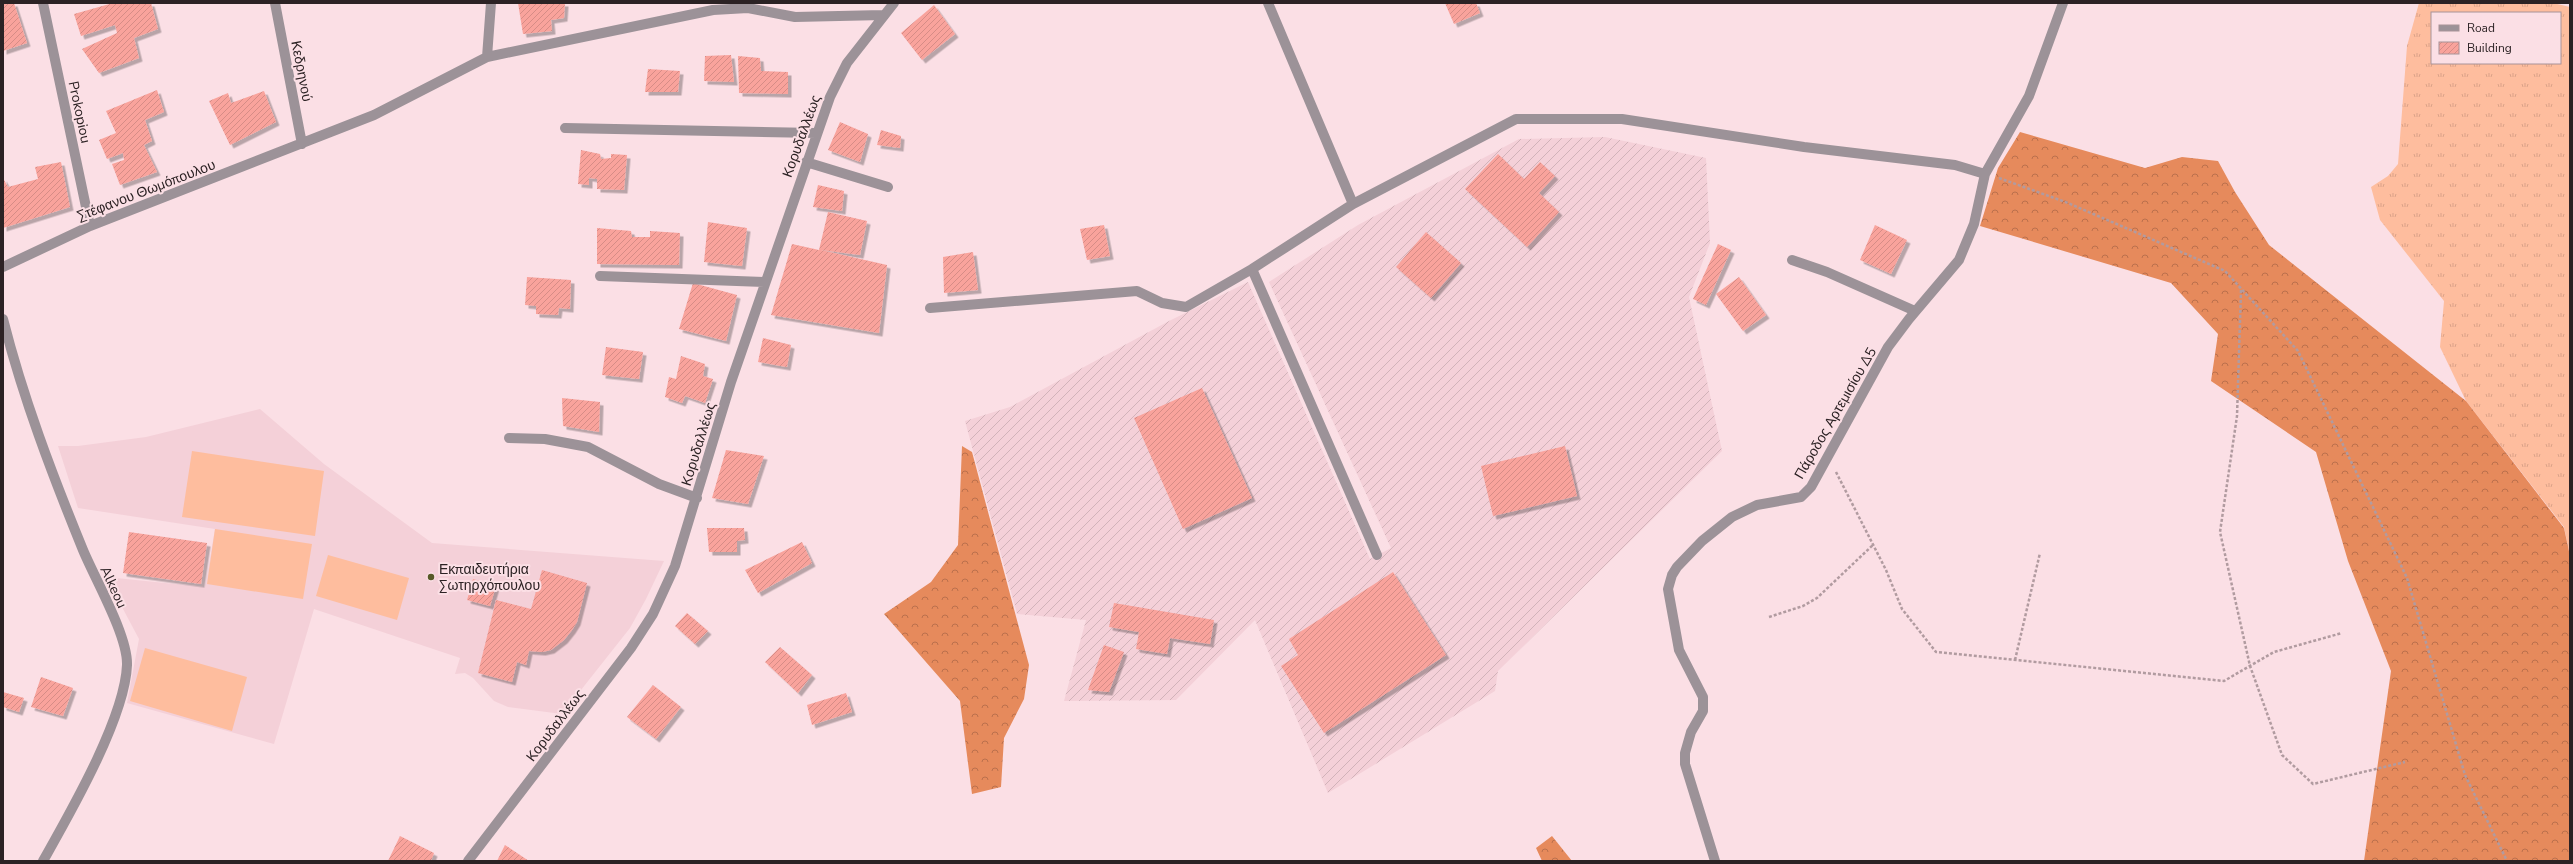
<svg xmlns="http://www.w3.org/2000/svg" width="2573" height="864" font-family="'Nunito Sans',sans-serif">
<defs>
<pattern id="industrial-furrows" width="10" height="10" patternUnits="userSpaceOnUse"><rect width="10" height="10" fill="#f4d0d8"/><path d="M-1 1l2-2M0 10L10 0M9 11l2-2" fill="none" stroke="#d1b2b9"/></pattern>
<pattern id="grass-tufts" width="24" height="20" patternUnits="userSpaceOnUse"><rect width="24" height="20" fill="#febd9e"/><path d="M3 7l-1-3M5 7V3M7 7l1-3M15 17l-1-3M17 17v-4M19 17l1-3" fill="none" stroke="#daa288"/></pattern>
<pattern id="forest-crowns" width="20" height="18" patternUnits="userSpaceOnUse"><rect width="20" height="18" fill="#e68a5c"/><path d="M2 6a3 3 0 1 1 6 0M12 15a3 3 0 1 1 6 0" fill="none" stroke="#bb704c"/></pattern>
<pattern id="building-hatch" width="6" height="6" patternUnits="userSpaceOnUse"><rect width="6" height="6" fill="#f9a39c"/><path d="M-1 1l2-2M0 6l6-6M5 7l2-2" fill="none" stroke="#d68c86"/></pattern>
<filter id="shadow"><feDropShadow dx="3.5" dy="3.5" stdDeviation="0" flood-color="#0004"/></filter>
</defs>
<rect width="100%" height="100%" fill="#fbdfe5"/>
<path fill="#f4d0d8" d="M260,409L324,464L432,543L664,561L646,599L630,628L562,714L508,707L494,701L473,678L465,673L455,674L460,658L314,609L274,744L127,703L139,639L106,577L205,587L215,529L78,508L58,446H78L146,437Z"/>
<path fill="url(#industrial-furrows)" d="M1605,137L1706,158L1710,243L1689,297L1722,451L1498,671L1495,691L1328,793L1255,620L1176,700L1064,701L1086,620L1017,614L965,421L1010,407L1169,321L1248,282L1370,559L1391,548L1269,282L1358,225L1519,139Z"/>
<path fill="url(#grass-tufts)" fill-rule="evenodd" d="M2419,3H2553L2570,7V556L2564,527L2466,401L2440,347L2444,301L2380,220L2371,187L2388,176L2398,164L2407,46ZM2432,13H2560V63H2432Z"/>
<path fill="url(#forest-crowns)" d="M2020,132L2145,168L2182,157L2218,161L2235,192L2269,245L2466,401L2564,528L2570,556V861H2364L2391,671L2348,561L2316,452L2211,381L2218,334L2171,283L1980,226L1998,168Z
M962,446L972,452L1029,665L1024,699L1004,738L1001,787L972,794L960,701L884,614L931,582L958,545Z
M1552,836L1572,861H1542L1536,848Z"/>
<path fill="#febd9e" d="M192,451L324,471L315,536L182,517Z
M215,529L312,544L303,599L207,584Z
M328,555L409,578L397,620L316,596Z
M145,648L247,677L232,731L130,701Z"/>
<path fill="url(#building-hatch)" filter="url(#shadow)" d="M3,3H14L27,43L3,51Z
M113,3H151L158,29L134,38L139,58L99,73L82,49L117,33L115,25L81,36L74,14Z
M518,3H565L564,18L551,20L552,31L523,34Z
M1445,3H1476L1480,13L1454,24Z
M934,5L955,34L922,60L901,33Z
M731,55L734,82L704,81L705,56Z
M738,56L760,58L761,71L788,72V94L739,93Z
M648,69L680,71L678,92H645Z
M157,90L164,112L145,120L152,141L144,145L157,172L120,185L112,164L124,160L123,153L107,159L99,140L116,133L106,111Z
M264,91L276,122L230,145L209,101L228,93L231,103Z
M840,122L868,134L860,162L828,150Z
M881,130L901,136L900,148L877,145Z
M581,150L600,154L601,159L611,158V154L627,155L624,190L597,189V179L589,178V185L578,184Z
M1498,154L1524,179L1540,162L1555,176L1539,193L1559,212L1527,247L1465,189Z
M61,162L70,207L3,228V178L8,187L38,179L35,167Z
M818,185L844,191L842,211L813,207Z
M828,212L867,221L860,255L821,250L887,265L879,333L771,315L792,244L819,250Z
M708,222L747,228L742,266L704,262Z
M1104,225L1110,256L1087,260L1080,229Z
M1875,225L1907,240L1891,274L1860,260Z
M597,228L631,231L632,237H650V231L680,233L679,265L597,264Z
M1426,232L1461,263L1431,298L1396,267Z
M1718,244L1731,250L1706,305L1693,299Z
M973,252L978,290L944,293L943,257Z
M527,277L571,280L570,309L559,308L558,315L536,314V306L525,305Z
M1739,277L1766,315L1743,331L1716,294Z
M693,283L737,295L726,341L679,329Z
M763,338L791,345L787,367L758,362Z
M606,347L643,352L639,379L602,375Z
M681,356L705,364L703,376L713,379L705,403L685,396L682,403L665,397L669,377L676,379Z
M1202,388L1252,498L1183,529L1134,418Z
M562,398L600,402L599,432L563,426Z
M1565,446L1577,496L1493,516L1481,466Z
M726,450L764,456L748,504L712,498Z
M707,528H744L745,540L737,541V552H709Z
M129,532L207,543L201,584L123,573Z
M802,542L812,563L758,593L745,570Z
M542,570L587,583L577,622L572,630L564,640L551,650L542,652L529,651L526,665L517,662L512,682L478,673L496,600L531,609Z
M1393,572L1446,655L1324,733L1281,666L1298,655L1289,639Z
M473,579L496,586L490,606L467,600Z
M1114,603L1214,620L1210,644L1170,638L1167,654L1136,649L1139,632L1109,627Z
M687,613L708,631L695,644L675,626Z
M1104,645L1124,652L1109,692L1088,690Z
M780,647L812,675L798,693L765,662Z
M41,677L73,688L63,716L31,707Z
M653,685L681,707L656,739L627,717Z
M3,692L24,698L19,712L3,707Z
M846,693L852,712L812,725L807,705Z
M400,836L434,853L431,861H388Z
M505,845L529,861H497Z"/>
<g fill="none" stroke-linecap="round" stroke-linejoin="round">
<path stroke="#b19ba0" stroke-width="2.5" stroke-dasharray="3 2" stroke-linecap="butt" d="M1999,178L2068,203L2225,271L2298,351L2407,578L2465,775L2507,861
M2241,290L2237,416L2220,532L2250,666L2282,755L2313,784L2405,762
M1836,472L1886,570L1902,609L1936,652L2224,681L2274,652L2342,633
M1769,617L1803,606L1817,598L1874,544
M2015,660L2040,553"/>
<path stroke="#9c9298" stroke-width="10" d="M1792,260L1827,272L1915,311"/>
<path stroke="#9c9298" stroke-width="10" d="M43,3L90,226
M275,3L302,144
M1268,3L1353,204
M487,57L491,3
M565,128L816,133
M806,162L888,187
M3,267L90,226L374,115L487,57L713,10L748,8L795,17L883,15
M1252,269L1377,555
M600,276L765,282
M930,308L1137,291L1162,303L1186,307L1252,269L1353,204L1516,119H1622L1804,147L1955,165L1985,174
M3,319C23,398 52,474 83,550C95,579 128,636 127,665C125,718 70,813 43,861
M509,438L545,439L588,447L659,484L697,498
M468,861L631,648L653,614L675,566L731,382L830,97L847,63L894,3
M1715,861L1685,764V753L1691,732L1703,711V697L1679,650L1668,589L1672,575L1677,567L1702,541L1732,517L1757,505L1801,497L1811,487L1888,347L1909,319L1959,260L1974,224L1985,174L2029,96L2063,3"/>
</g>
<circle fill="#575927" stroke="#fbdfe5" stroke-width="1.5" cx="431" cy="577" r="4"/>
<g text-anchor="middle" stroke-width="4" stroke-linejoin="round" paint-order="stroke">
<g font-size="14" fill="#2c2224" stroke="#fbdfe5">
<text transform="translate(302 71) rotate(79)" y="5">Κεδρηνού</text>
<text transform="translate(80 112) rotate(78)" y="5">Prokopiou</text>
<text transform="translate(801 136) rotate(-70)" y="5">Κορυδαλλέως</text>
<text transform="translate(146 190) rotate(-21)" y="5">Στέφανου Θωμόπουλου</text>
<text transform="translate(1835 413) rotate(-60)" y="5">Πάροδος Αρτεμισίου Δ5</text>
<text transform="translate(698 444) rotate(-73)" y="5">Κορυδαλλέως</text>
<text transform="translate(114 587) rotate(65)" y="5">Alkeou</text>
<text transform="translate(555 725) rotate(-53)" y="5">Κορυδαλλέως</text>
</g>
<g font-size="14" fill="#2c2224" stroke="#fbdfe5" text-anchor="start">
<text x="439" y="574">Εκπαιδευτήρια<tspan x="439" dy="16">Σωτηρχόπουλου</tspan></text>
</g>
</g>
<rect width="2573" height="864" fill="none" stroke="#2c2224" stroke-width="8"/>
<rect x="2431" y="12" width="130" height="52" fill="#fbdfe5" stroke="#a89398"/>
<rect x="2439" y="25" width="20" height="6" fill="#9c9298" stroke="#a89398"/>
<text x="2467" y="32" font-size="12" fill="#2c2224">Road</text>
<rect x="2439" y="42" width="20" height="12" fill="url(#building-hatch)" stroke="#a89398"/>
<text x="2467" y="52" font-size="12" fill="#2c2224">Building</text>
</svg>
